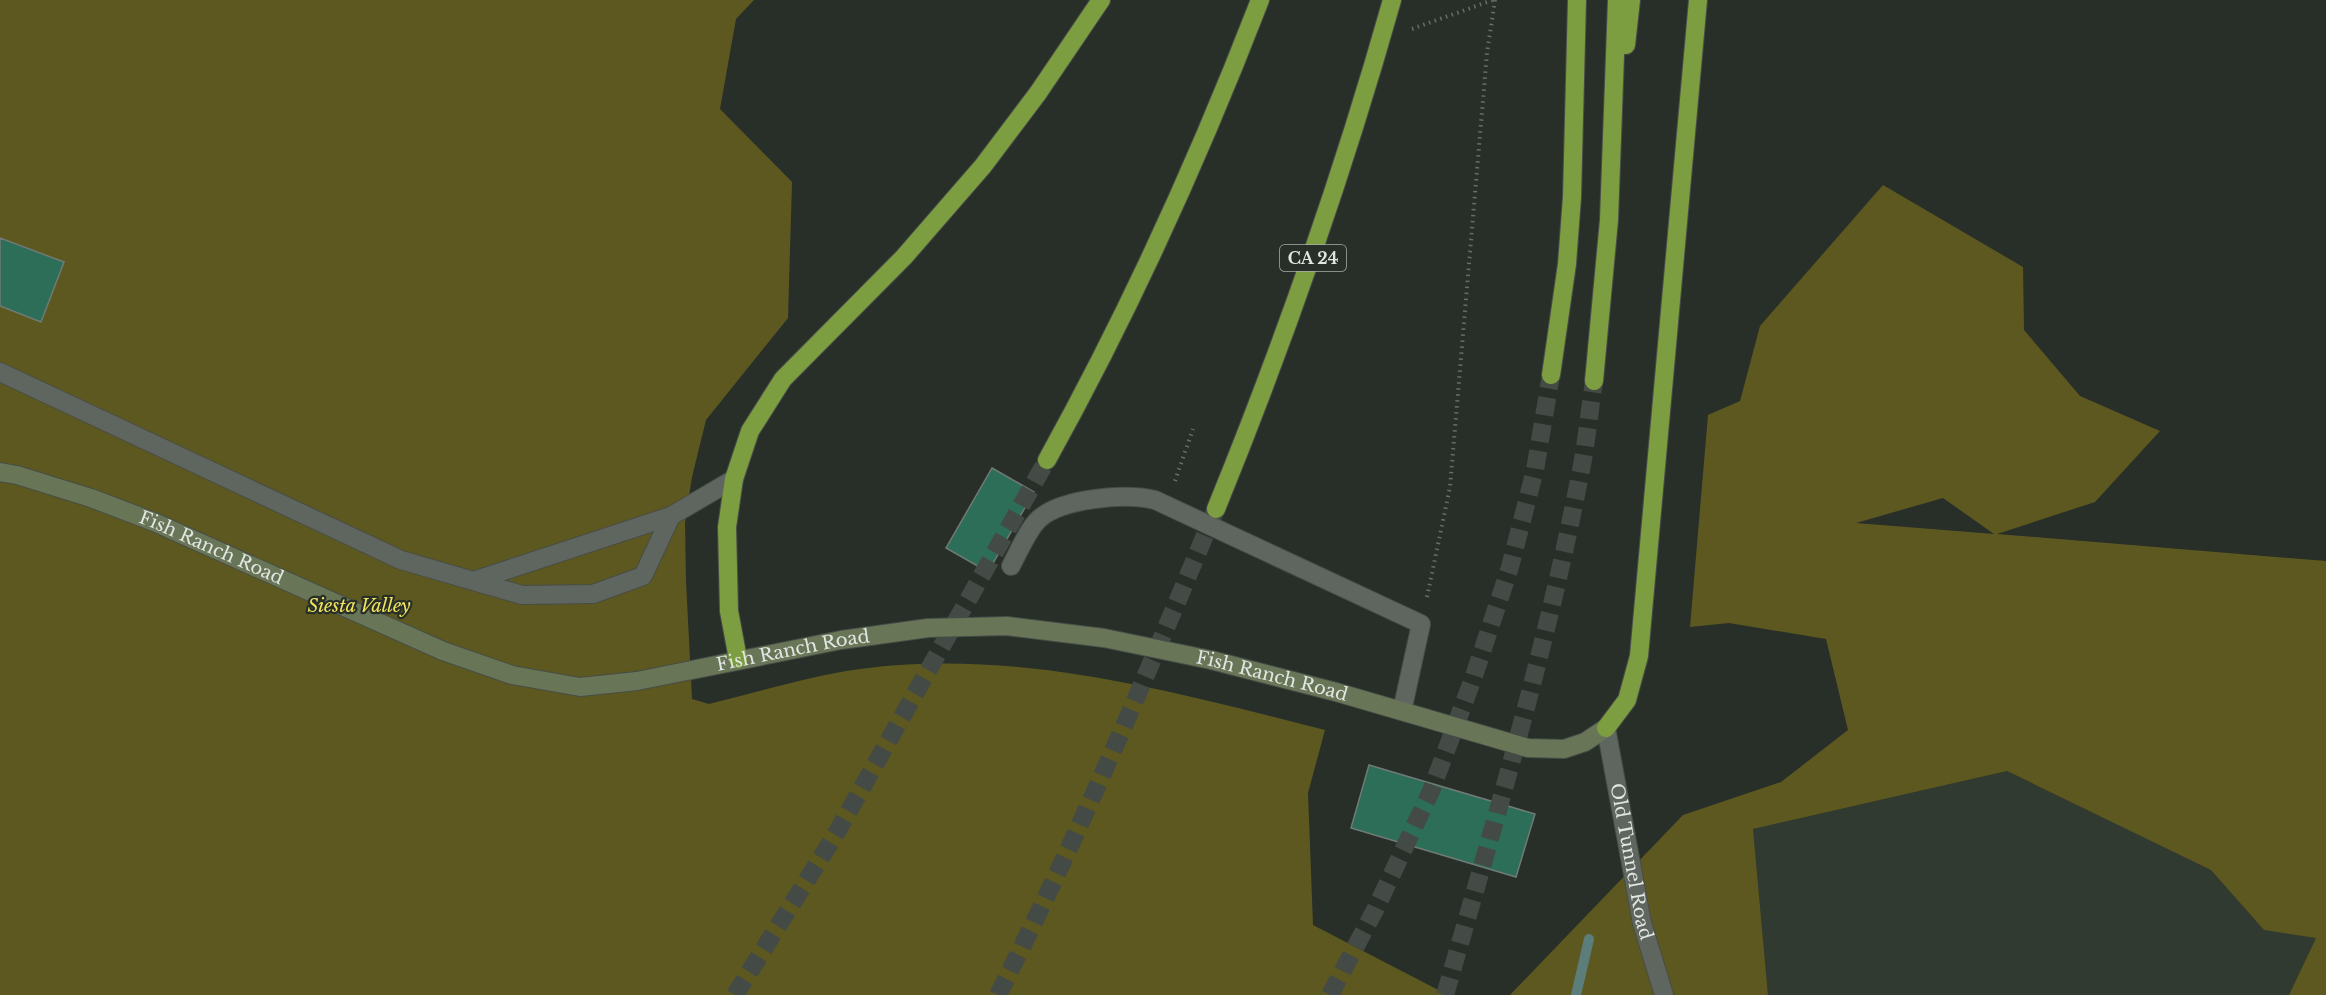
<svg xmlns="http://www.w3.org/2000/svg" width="2326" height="995" font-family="'Libre Baskerville',serif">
<rect width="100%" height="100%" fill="#282f29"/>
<path fill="#303a31" d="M2007,771L2212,870L2264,930L2316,938L2289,995H1768L1753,829Z"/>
<path fill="#5d5820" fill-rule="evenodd" d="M0,0H754L736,19L720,109L792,182L788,318L706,420L692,477L685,523L686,581L692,699L709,704C754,693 800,679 846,671C1007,645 1170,691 1325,730L1308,793L1313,925L1448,995H0Z
M1883,185L2023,267L2024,330L2080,396L2160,431L2095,502L1997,534L2326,561V995H2289L2316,938L2264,930L2211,870L2007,771L1753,829L1768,995H1510L1683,815L1781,782L1848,730L1826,639L1729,623L1690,627L1708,415L1740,401L1760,326ZM1943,498L1994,534L1856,523Z"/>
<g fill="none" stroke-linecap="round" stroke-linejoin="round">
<path stroke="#5c7e7a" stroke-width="10" d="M1576,995L1589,939"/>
</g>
<path fill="#2c6e58" stroke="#707a76" stroke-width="1.5" d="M0,238L64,262L41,322L0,306Z
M992,468L1034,492L988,572L946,548Z
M1369,765L1535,814L1516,877L1351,828Z"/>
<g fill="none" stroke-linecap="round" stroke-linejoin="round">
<path stroke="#444a45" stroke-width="18" stroke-dasharray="18 9" stroke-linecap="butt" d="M735,995L837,832L1047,460
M998,995C1078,837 1147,675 1215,511
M1330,995L1376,908L1431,791L1474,676L1510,567L1535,470L1551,375
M1445,995C1494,825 1545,654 1579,480C1586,448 1589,414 1594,381"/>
<g stroke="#474d47" stroke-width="20">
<path id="lane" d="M0,372L401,560L522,595L593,594L643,576L671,516L734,479
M1011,566C1018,553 1028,529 1039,519C1062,498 1126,493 1155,500L1421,624L1402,711
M473,581L671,516"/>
</g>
<g stroke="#474d47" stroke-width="20">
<g id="street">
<path id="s1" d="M1606,728L1642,923L1664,995"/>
</g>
</g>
<g stroke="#474d47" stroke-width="20">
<g id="secondary">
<path id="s2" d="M0,472L17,475L91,498L154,522L443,651L512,675L580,687L637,681L841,640L928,628L1007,626L1104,638L1211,660L1336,692L1528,748L1564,749L1585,742L1606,728"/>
</g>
</g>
<g stroke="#474d47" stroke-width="20">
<path id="highway" d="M1626,45L1631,0
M1551,375L1567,264L1572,197L1577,0
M1594,381L1609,220L1617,0
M1047,460C1129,312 1199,158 1260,0
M1216,509C1284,342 1343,174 1392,0
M738,659L729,611L727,527L734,479L750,431L783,379L904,257L983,166L1038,93L1101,0
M1606,728L1627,700L1639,656L1698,0"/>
</g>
<path stroke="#676d68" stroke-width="4" stroke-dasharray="1.5 4.5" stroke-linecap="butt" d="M1412,29L1493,0
M1175,481L1193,429
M1427,597L1450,487L1487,53L1495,0"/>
<use href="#lane" stroke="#5f6660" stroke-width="18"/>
<use href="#street" stroke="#5f6660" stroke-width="18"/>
<use href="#secondary" stroke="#687657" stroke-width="18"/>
<use href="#highway" stroke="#7d9d41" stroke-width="18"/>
</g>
<g text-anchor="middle" stroke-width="4.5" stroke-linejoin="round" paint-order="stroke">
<rect fill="#282f29" stroke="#aaafaa" stroke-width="1.5" x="1280" y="245" width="66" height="26" rx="4.5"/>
<g font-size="16" font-weight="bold" fill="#e2e6e2">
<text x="1313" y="264">CA 24</text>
</g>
<g font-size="18" fill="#e2e6e2" stroke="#282f29">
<text dy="6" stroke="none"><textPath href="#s2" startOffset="225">Fish Ranch Road</textPath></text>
<text dy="6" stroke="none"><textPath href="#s2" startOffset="837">Fish Ranch Road</textPath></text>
<text dy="6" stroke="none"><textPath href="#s2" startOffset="1323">Fish Ranch Road</textPath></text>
<text dy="6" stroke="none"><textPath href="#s1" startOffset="136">Old Tunnel Road</textPath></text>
</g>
<g font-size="18" font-style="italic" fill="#f2e55a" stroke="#282f29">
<text x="359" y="612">Siesta Valley</text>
</g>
</g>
</svg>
